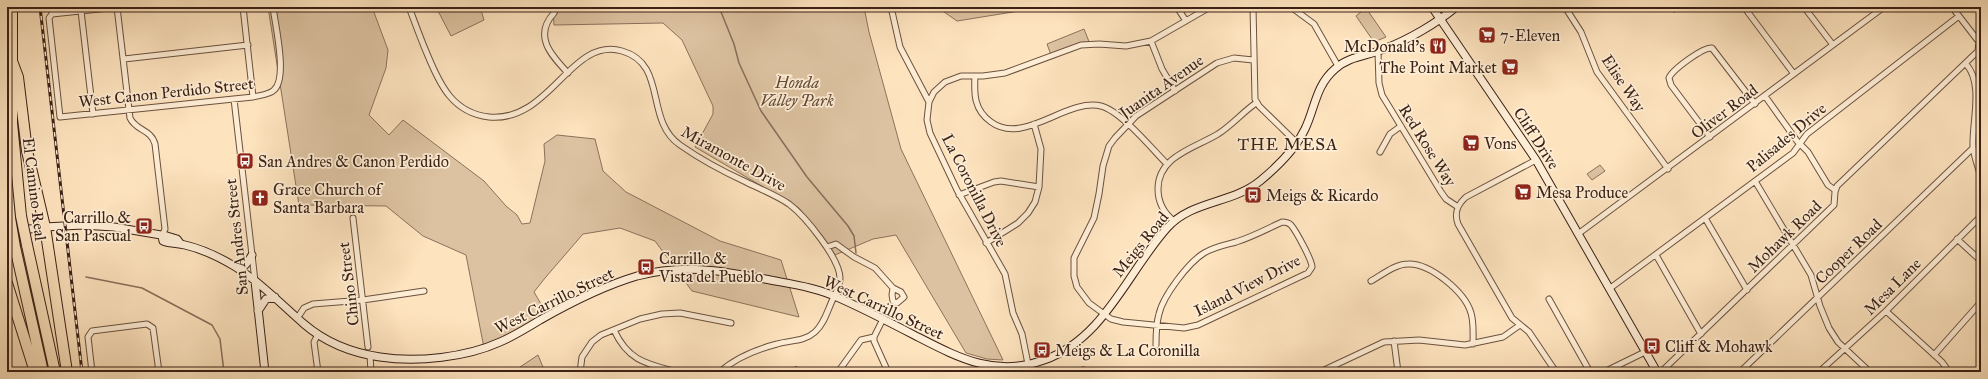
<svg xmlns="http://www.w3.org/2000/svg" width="1988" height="379" font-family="'IM FELL Great Primer',serif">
<rect width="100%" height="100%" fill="#fde3be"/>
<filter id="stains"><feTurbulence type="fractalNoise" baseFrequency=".005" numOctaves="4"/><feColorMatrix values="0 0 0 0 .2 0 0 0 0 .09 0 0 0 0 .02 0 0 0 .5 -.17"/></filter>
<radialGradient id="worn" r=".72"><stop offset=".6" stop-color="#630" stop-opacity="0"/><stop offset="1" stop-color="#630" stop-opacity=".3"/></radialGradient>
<path fill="#dcc2a1" stroke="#8b725c" d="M268,7H372L388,50L386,68L369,115L389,135L403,120L484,181L506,206L517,215L522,224L530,223L545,161L544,144L557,135L595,139L603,171L626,192L720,241L781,260L799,317L692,291L655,241L620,228L583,234L545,278L534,292L548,316L484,348L466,255L423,236L386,206L299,205Z
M436,7H480L484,20L451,36Z
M553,7H864L869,32L901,149L1003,360L987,359L966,353L896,235L873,239L835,255L799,208L695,147L713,114V106L682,40L663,23L554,25Z
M937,7H1044L957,21Z
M1366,8L1386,37L1374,42L1356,16Z
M1084,29L1090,44L1051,55L1047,44Z
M1600,165L1605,171L1592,180L1587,174Z
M538,355L545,372H521L520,367Z"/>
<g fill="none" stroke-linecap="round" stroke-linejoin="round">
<path stroke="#876e59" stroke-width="1.5" d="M719,7L734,44L739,63L761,111L807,177L848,226L854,236L856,253
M1674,12L1678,7
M86,277L142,288L212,325L220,339L224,372"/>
<g stroke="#6b5240" stroke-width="7">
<path id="street" d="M52,7V14L49,18L60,117L253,97C260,95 269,95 274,90C288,78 275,24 273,7
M117,7L130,118C136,131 151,129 155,144L165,229L162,236
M243,7L253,97
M409,7C415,23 421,40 428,56C440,85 453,113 489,117C550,123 571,36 622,51C668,64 644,120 680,145C700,159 724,172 746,182C760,189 776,195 789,204C805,216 840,259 840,278C840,287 835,294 832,301C827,312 824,324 815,332C804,342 790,340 777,344C758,349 735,358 720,372
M891,7L900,47L929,102
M1177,7L1186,21
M1253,7L1255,99L1259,106L1297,143
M1291,7L1314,24L1338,66
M1565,7L1581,32L1597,72L1668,169
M1744,7L1794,74
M1804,7L1833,45
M81,11L93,114
M554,13C533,36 551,55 568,73
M52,14L118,7
M1151,41L1162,69L1175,91
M1378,52L1379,83L1382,95L1441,192L1446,199L1458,207
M124,59L248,45
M1966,64C1984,84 1972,121 1973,146C1974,157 1978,167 1981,177
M975,76C974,94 974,110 991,122C1024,146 1066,98 1101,106C1121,111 1153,150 1167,164
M1765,96L1797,141L1808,152L1828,185L1835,190
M234,99L255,281
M1710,137L1671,85L1669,78C1672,70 1703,47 1712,48L1755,104
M1380,152L1390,134L1401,126
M1536,160L1466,197C1457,205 1454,213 1458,224L1512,318L1529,332L1556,372
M1755,181L1811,275L1820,306L1829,328L1838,342L1870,372
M959,195L994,182L1001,181L1039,187
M353,218L368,347
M1705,218L1747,290
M1174,221C1164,213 1158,202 1158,189C1158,156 1195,148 1218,134C1232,125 1243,112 1256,103
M1578,234L1884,7
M1957,239L1981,261
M986,243L1018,223L1028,213L1035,202L1039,187L1041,149L1034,124
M827,247L836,244L854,257L875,268L893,288L892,295L893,301L897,303L904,297L901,292L893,288
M1656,255L1701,334
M1371,281C1382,275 1395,264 1408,264C1430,263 1465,292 1471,313C1474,323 1473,334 1473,344
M1609,289L1793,153L1807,134L1959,16
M1549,299L1590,372
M1886,311L1942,362L1949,372
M298,317L304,308L313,304L363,300L424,291
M614,330C628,361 647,364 677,372
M874,337V341L888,372
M874,337L883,319
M1394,341L1398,372
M1156,345C1156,335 1156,324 1159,314C1163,296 1188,263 1204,253C1214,247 1225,245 1236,242C1252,237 1267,229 1282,222C1285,222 1288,222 1291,225C1296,231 1312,260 1312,267L1308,273L1198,325L1184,328L1123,322L1111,319L1089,303L1077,287L1074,276V258L1094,218L1099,194L1103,166L1109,146L1115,138L1136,116L1217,63L1234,58L1253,60
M370,355L371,372
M1934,355L1981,302
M1028,364L1022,334L1013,313L1005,274L957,190L930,133L927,120L929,102L934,92L945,82L961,76H983L1005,73L1081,45L1099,44L1126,46L1151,41L1210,7
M796,370L798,372
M92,372L88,337L92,331L147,324L153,328L159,372
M318,372L314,342L318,334
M580,372L582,357L592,342L601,335L640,319L662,314L680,313L731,323
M838,372L861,340L874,337
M984,372L985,365
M1079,372L1083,370
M1320,372L1384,342L1419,340L1465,345L1503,337L1520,325
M1604,372L1645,352
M1661,372L1834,205L1835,192L1837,186L1978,51L1979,42L1952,7
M1740,372L1973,148
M1819,372L1886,311L1981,216"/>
</g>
<g stroke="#3a2116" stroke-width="9">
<path id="secondary" d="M1432,7L1536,160L1657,372
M7,232L45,227L82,225L114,227L167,236L177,239L180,243
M162,236L163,241C171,244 177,243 185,245C202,249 219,257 234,266C260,282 281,304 304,324C325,342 353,353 380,357C417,363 467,357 500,342C514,336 527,328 540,320C570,303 603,286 637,276C682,264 720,270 765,279C790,284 816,287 839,298C864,309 889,322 914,335C957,357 994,378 1044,360C1104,339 1127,273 1167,228C1192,200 1232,204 1260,181C1277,167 1296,148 1305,129C1315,108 1316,85 1335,69C1349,56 1368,56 1384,49C1408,40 1437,23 1456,7
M240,270L247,263L252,255
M255,281L265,372
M258,311L266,299L275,297"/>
</g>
<g stroke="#3a2116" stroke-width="12">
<path id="highway" d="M12,7V123L21,216
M12,61L18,77L27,151L45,227L67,372
M7,185L10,218
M27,245L55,372
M15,247L43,372
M7,283L35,372"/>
</g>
<use href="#street" stroke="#feedd5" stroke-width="5"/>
<use href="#secondary" stroke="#feedd5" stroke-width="7"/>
<use href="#highway" stroke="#fde3be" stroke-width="10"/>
<g stroke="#3a2116" stroke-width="3">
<path id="rail" d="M40,7L82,372"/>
</g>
<use href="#rail" stroke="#feedd5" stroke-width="1.5" stroke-dasharray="4.5" stroke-linecap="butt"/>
<g stroke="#3a2116" stroke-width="12" stroke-linecap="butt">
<path id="highway-bridge" d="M21,216L27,245
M10,218L15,247"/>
</g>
<use href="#highway-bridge" stroke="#fde3be" stroke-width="10"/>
</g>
<defs>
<g id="supermarket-square" transform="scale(0.9)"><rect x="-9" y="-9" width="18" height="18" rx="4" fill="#8f2418" stroke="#feedd5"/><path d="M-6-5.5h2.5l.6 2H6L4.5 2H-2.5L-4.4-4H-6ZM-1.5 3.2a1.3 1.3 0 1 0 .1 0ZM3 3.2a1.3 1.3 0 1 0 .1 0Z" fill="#fff"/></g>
<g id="restaurant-square" transform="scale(0.9)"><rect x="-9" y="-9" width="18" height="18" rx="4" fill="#8f2418" stroke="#feedd5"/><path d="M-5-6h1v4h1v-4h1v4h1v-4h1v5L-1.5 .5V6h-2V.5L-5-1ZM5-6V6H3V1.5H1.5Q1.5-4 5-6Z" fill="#fff"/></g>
<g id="bus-square" transform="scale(0.9)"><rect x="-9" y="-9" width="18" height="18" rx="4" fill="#8f2418" stroke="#feedd5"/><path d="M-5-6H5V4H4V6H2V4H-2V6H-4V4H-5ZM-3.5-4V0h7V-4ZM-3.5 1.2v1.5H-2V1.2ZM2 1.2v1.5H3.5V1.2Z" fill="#fff"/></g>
<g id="church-square" transform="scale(0.9)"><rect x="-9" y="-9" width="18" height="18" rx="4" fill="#8f2418" stroke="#feedd5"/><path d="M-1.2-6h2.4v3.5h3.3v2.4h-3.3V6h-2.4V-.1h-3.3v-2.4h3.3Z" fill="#fff"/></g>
</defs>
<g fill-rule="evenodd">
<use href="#supermarket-square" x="1487" y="35"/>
<use href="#restaurant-square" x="1438" y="46"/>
<use href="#supermarket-square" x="1510" y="67"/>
<use href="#supermarket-square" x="1471" y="143"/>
<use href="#bus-square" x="245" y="161"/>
<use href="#supermarket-square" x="1523" y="192"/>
<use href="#bus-square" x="1253" y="195"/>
<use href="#church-square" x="260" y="198"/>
<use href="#bus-square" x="144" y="226"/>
<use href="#bus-square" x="646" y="267"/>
<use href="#bus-square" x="1652" y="346"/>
<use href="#bus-square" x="1042" y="350"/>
</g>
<g text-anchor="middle" stroke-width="3.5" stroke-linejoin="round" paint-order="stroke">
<g font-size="16" fill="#3a2116" stroke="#feedd5" text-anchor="start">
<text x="1500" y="41">7-Eleven</text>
<text x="1425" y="52" text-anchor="end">McDonald's</text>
<text x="1497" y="73" text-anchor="end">The Point Market</text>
<text x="1484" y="149">Vons</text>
<text x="258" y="167">San Andres &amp; Canon Perdido</text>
<text x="273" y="195">Grace Church of<tspan x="273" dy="18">Santa Barbara</tspan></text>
<text x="1536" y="198">Mesa Produce</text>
<text x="1266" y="201">Meigs &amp; Ricardo</text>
<text x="131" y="223" text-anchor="end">Carrillo &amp;<tspan x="131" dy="18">San Pascual</tspan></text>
<text x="659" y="264">Carrillo &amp;<tspan x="659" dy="18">Vista del Pueblo</tspan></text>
<text x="1665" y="352">Cliff &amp; Mohawk</text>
<text x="1055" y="356">Meigs &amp; La Coronilla</text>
</g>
<g font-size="16" font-style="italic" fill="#624939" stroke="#feedd5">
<text x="797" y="88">Honda<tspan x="797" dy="18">Valley Park</tspan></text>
</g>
<g font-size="16" fill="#3a2116" stroke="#feedd5">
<text transform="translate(1624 83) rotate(56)" y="6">Elise Way</text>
<text transform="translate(1161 86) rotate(-35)" y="6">Juanita Avenue</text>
<text transform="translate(166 92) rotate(-6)" y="6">West Canon Perdido Street</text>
<text transform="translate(1724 111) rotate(-37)" y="6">Oliver Road</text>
<text transform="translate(1786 137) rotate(-40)" y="6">Palisades Drive</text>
<text transform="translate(1537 138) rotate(57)" y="6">Cliff Drive</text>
<text transform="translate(1428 145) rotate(58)" y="6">Red Rose Way</text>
<text transform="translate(734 158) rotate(29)" y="6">Miramonte Drive</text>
<text transform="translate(35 189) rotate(83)" y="6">El Camino Real</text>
<text transform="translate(975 190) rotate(63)" y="6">La Coronilla Drive</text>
<text transform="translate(1784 236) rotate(-44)" y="6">Mohawk Road</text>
<text transform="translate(236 237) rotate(-96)" y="6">San Andres Street</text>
<text transform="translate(1140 244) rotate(-51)" y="6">Meigs Road</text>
<text transform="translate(1848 251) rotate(-44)" y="6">Cooper Road</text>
<text transform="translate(348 284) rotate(-97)" y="6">Chino Street</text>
<text transform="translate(1247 285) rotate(-27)" y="6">Island View Drive</text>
<text transform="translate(1892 286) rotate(-45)" y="6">Mesa Lane</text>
<text transform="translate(554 300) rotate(-26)" y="6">West Carrillo Street</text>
<text transform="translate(884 307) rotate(25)" y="6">West Carrillo Street</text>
</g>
<g font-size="17" letter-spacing="1" fill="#3a2116" stroke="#feedd5">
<text x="1288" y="150">THE MESA</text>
</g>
</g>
<rect width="1988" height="379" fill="none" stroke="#fde3be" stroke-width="24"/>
<rect x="8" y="8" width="1972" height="363" fill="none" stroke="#3a2116" stroke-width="2"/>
<rect x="12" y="12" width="1964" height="355" fill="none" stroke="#3a2116"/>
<rect width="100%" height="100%" filter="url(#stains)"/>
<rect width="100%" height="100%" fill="url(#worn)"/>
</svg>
